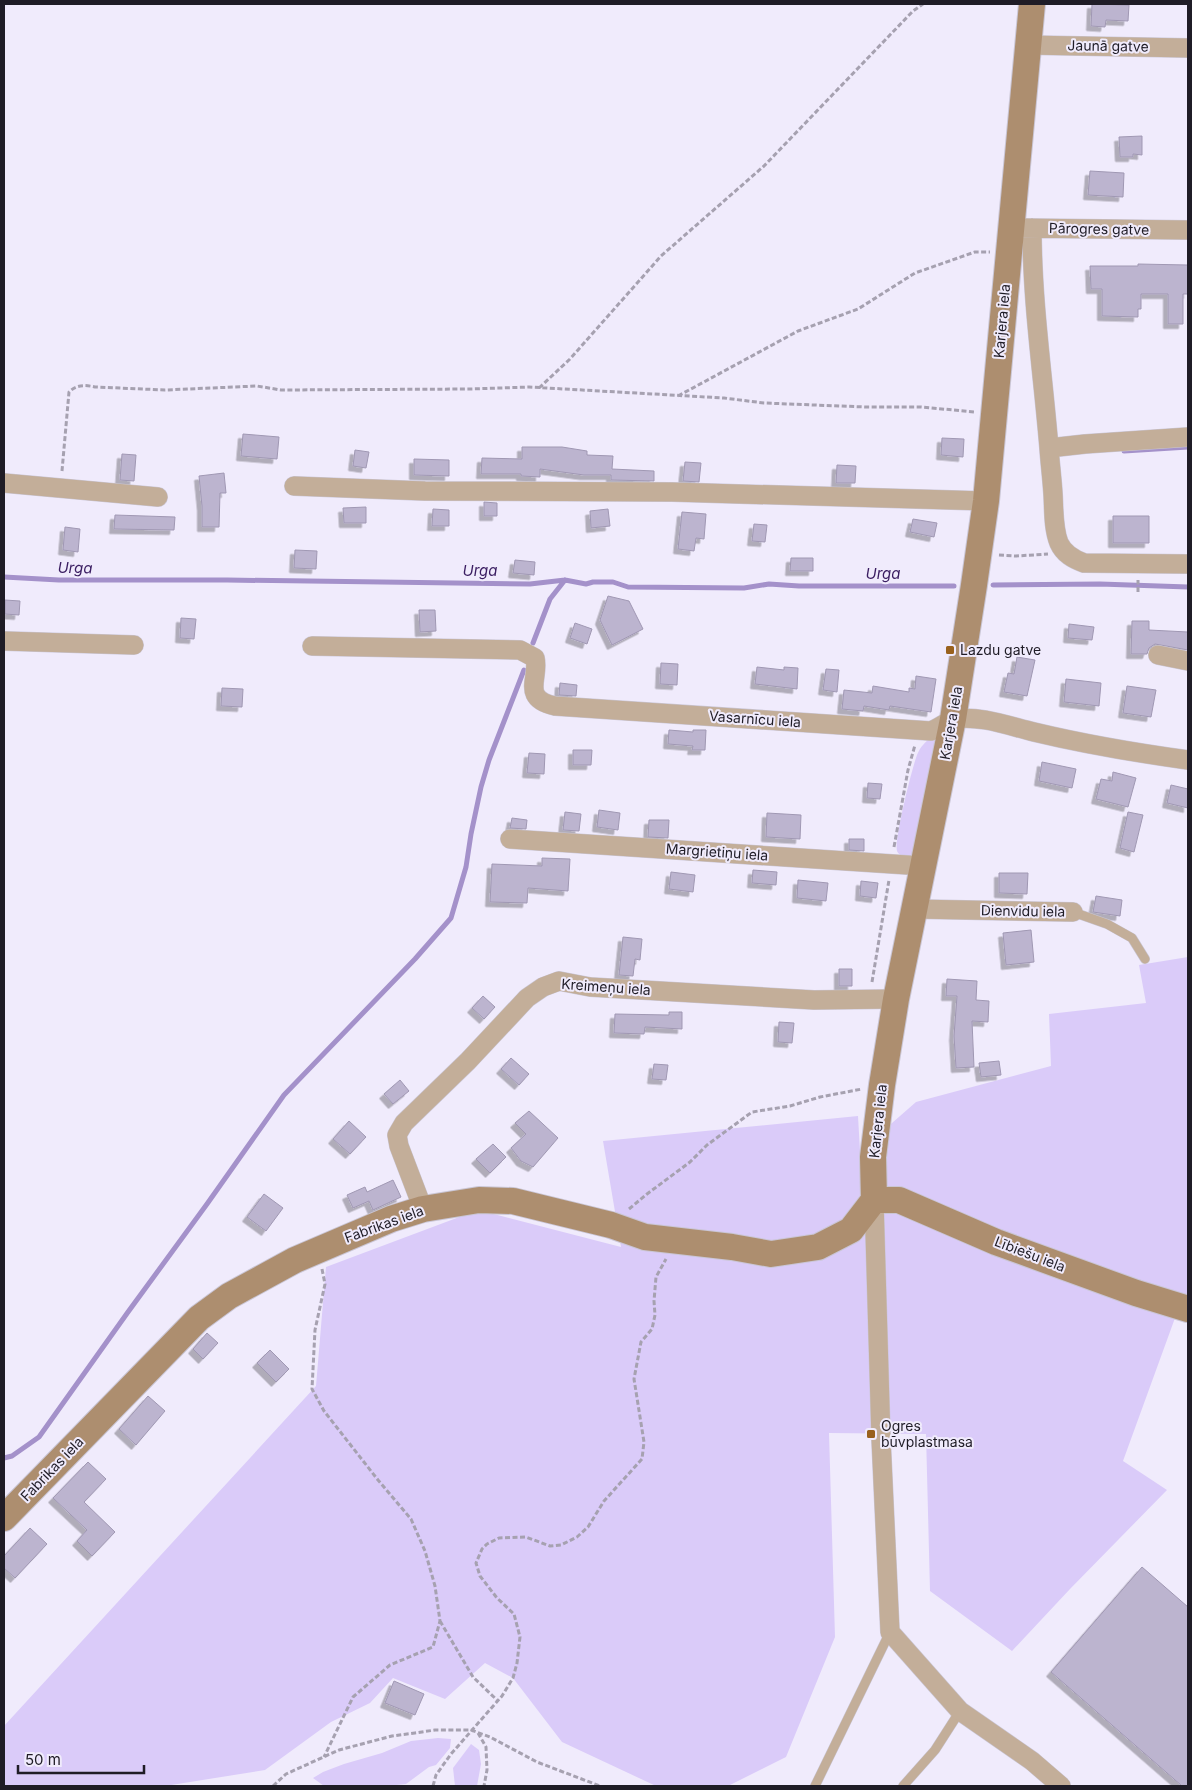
<svg xmlns="http://www.w3.org/2000/svg" width="1192" height="1790" font-family="Inter,sans-serif">
<defs>
<filter id="shadow"><feDropShadow dx="-4.5" dy="4.5" stdDeviation="0" flood-color="#0004"/></filter>
</defs>
<rect width="100%" height="100%" fill="#f0ebfc"/>
<path fill="#dacbf9" d="M932,737L938,738L919,847L909,860C905,857 899,856 897,851C894,840 912,768 917,755C920,747 925,742 932,737Z
M1188,957V1304L1175,1318L1123,1461L1167,1490L1070,1589L1012,1651L930,1591L926,1434L829,1433L835,1637L786,1757L728,1786H656L562,1742L513,1678L485,1663L445,1699L393,1678L370,1703L331,1722L265,1770L165,1786H4V1726L316,1386L326,1267L478,1210L621,1247L603,1141L858,1116L860,1151L916,1102L1051,1066L1049,1014L1146,1003L1139,965Z
M438,1738L451,1739L450,1748L436,1765L429,1767L406,1784L387,1786H324L313,1778L323,1772L344,1764L382,1753L411,1741Z
M471,1744L479,1750L481,1764L477,1786H455L453,1768Z"/>
<g fill="none" stroke-linecap="round" stroke-linejoin="round">
<path stroke="#a491ca" stroke-width="5" d="M1124,451L1188,447
M4,577L59,580H227L530,584L565,580L586,584L593,582H613L628,587L744,588L769,584L799,586H954
M993,585L1100,584L1188,587
M533,643L550,599L565,580
M4,1458L12,1456L39,1437L128,1312L207,1204L284,1095L415,959L451,918L466,867L471,834L481,787L489,760L524,670"/>
</g>
<path fill="#bcb4cf" stroke="#a098b3" filter="url(#shadow)" d="M1092,4L1129,5L1128,21L1106,20L1105,27L1091,26Z
M1142,136V155L1133,154V157H1120L1119,137Z
M1090,171L1124,173L1123,197L1088,195Z
M1138,264L1188,265V294H1183V324H1168V294H1141V309H1138V317L1102,316V289H1091L1090,266H1138Z
M243,434L279,437L277,459L241,456Z
M942,438L964,439L963,457L941,455Z
M522,447H562L587,451V455L613,456L612,469L654,471V481L611,480V475H584L540,469V477L521,476V474H481L482,458L522,459Z
M355,450L369,452L366,468L353,466Z
M122,454L136,455L134,481L120,480Z
M414,459L449,460V476L414,475Z
M685,462L701,463L699,482L683,481Z
M837,465L856,466L855,483H836Z
M224,473L226,493H220L219,527H202V506L199,476Z
M484,502L497,503V516H484Z
M366,507V523H344L343,508Z
M433,509L449,510V526H432Z
M608,509L610,526L591,528L590,511Z
M682,512L706,514L704,539L696,538L694,551L678,549Z
M115,515L175,517L174,530L114,529Z
M1113,516H1149V543H1113Z
M913,519L937,523L934,537L910,532Z
M754,524L767,525L765,542L752,541Z
M65,527L80,529L78,552L63,550Z
M295,550L317,551L316,569L294,568Z
M791,558H813V571H790Z
M515,560L535,562L534,575L513,573Z
M608,596L629,601L643,629L612,645L600,620Z
M5,600L20,601L19,615L5,614Z
M419,610H435L436,631L420,632Z
M181,618L196,619L194,639L180,638Z
M1132,621H1149V630L1188,632V650L1155,644L1149,648L1147,654H1131Z
M575,623L592,629L587,644L570,638Z
M1069,624L1094,627L1092,640L1068,638Z
M1017,657L1035,660L1027,696L1004,692L1008,673L1014,674Z
M661,663L678,664L677,685L660,684Z
M757,667L784,670V667L798,668L797,689L755,684Z
M826,669L839,670L837,692L823,690Z
M916,676L936,679L931,712L890,706L889,710L864,706L863,711L842,709L844,690L872,693L873,686L909,692V688L915,689Z
M1066,679L1101,683L1099,706L1064,702Z
M560,683L577,685L576,696L559,695Z
M1127,686L1156,690L1151,717L1123,713Z
M222,688L243,689L242,707L221,706Z
M669,730L693,732V730H706L705,750H692L693,746L668,744Z
M573,750H592L591,765H573Z
M529,753L545,754L544,774L527,773Z
M1042,762L1076,769L1072,788L1039,781Z
M1113,772L1136,778L1128,807L1096,799L1101,779L1112,781Z
M868,783L882,784L880,799L867,798Z
M1171,785L1188,789V808L1167,803Z
M599,810L620,813L618,830L597,827Z
M565,812L581,814L579,831L563,830Z
M1128,812L1143,815L1134,852L1120,848Z
M767,813L801,815L800,839L766,837Z
M512,818L527,820L526,829L510,828Z
M649,820H669L668,838L648,837Z
M849,839H864V851L849,850Z
M542,858L570,859L568,891L528,888L527,903L490,902L492,864L542,866Z
M753,870L777,872L776,885L752,883Z
M671,872L695,875L693,892L669,889Z
M999,873H1028L1027,894L999,893Z
M798,880L828,883L826,901L797,898Z
M861,881L878,883L876,898L860,896Z
M1096,896L1122,900L1120,916L1093,912Z
M1031,930L1034,962L1006,965L1003,933Z
M623,937L642,939L640,960L635,959L633,976L619,975Z
M839,969H852V986H839Z
M947,979L977,981L976,1000L989,1001L988,1022L972,1021L974,1067L956,1068L954,1036L957,996H946Z
M483,996L495,1007L484,1019L472,1008Z
M669,1012H682V1029L645,1027L644,1034L614,1033L615,1014L669,1015Z
M779,1022L794,1023L792,1043L778,1042Z
M511,1058L529,1074L519,1085L501,1069Z
M999,1061L1001,1075L981,1077L979,1063Z
M654,1064L668,1065L666,1080L652,1079Z
M400,1080L409,1091L393,1104L384,1094Z
M529,1111L558,1138L533,1167L521,1161L511,1148L526,1134L515,1123Z
M349,1121L366,1137L350,1154L333,1139Z
M493,1144L506,1157L490,1173L476,1159Z
M393,1180L401,1197L373,1210L369,1201L353,1208L347,1195L365,1187L367,1192Z
M264,1194L283,1208L266,1231L247,1217Z
M207,1333L218,1343L203,1359L193,1349Z
M270,1350L289,1369L276,1382L257,1363Z
M148,1396L165,1411L136,1445L119,1429Z
M88,1462L106,1479L84,1502L115,1532L92,1556L77,1541L87,1530L53,1498Z
M30,1528L47,1544L15,1578L4,1568V1556Z
M1142,1567L1188,1607V1786H1182L1051,1672Z
M394,1681L424,1694L415,1715L385,1703Z"/>
<g fill="none" stroke-linecap="round" stroke-linejoin="round">
<g stroke="#cac6d5" stroke-width="10">
<path id="lane" d="M1073,912L1107,924L1132,938L1145,959
M815,1786L890,1632
M903,1786L935,1750L960,1711"/>
</g>
<g stroke="#cac6d5" stroke-width="20">
<path id="street" d="M1027,45L1188,48
M1020,228L1188,230
M1032,228C1032,302 1043,375 1049,448C1050,463 1052,478 1053,494C1054,509 1053,528 1059,543C1064,554 1073,559 1084,563L1188,564
M1049,448L1085,444L1188,437
M4,483L158,497
M294,486L425,491L672,492L986,501
M4,641L134,645
M312,646L520,650L535,658C540,678 520,698 555,706L931,731C939,728 949,720 954,719C980,715 1009,726 1034,732C1084,744 1137,753 1188,760
M1158,655L1188,661
M510,839L923,866
M914,909L1073,912
M874,1200L881,1439L890,1632L960,1711L1032,1761L1061,1786
M423,1209L399,1146L397,1135L404,1123L468,1061L527,998L543,987L559,981L590,987L814,1000L896,999"/>
</g>
<g stroke="#cac6d5" stroke-width="28">
<path id="secondary" d="M874,1200L873,1157L882,1085L896,999L953,719L974,585L986,501L1032,4
M874,1200H899L996,1242L1136,1293L1188,1309
M4,1518L199,1318L229,1296L295,1260L391,1219L423,1209L479,1200L513,1201L611,1225L645,1237L732,1247L771,1254L818,1247L851,1230L874,1200"/>
</g>
<path stroke="#a6a1b0" stroke-width="3" stroke-dasharray="5 2.5" stroke-linecap="butt" d="M539,388L570,359L661,256L764,166L913,11L923,4
M678,396L798,331L858,309L915,273L975,252H990
M62,471L69,392C77,384 86,385 95,387L165,390L257,386L281,390L469,389L529,387L724,398L764,403L865,407H921L975,412
M999,555L1016,556L1048,554
M1138,592V580
M894,847L908,770L915,745
M872,982L889,880
M629,1209L647,1194L690,1162L707,1145L752,1112L790,1106L820,1097L862,1089
M322,1269L325,1284L315,1330L312,1389L324,1411L378,1480L411,1519L425,1551L435,1586L440,1621L433,1647L390,1665L353,1697L324,1757
M440,1621L473,1677L498,1701
M478,1733L486,1747L487,1770L484,1786
M273,1786L286,1774L339,1750L392,1736L415,1733L435,1730H471L490,1737L537,1762L600,1786
M433,1786L436,1775L451,1754L502,1696L513,1678L517,1663L520,1637L514,1614L497,1598L480,1576L476,1563L482,1549L487,1544L499,1538L526,1537L550,1546L561,1545L577,1537L588,1527L604,1501L642,1459L644,1442L634,1379L641,1342L652,1329L655,1315L654,1301L656,1277L666,1259"/>
<use href="#lane" stroke="#c3ae99" stroke-width="9"/>
<use href="#street" stroke="#c3ae99" stroke-width="19"/>
<use href="#secondary" stroke="#ad8e6f" stroke-width="26"/>
</g>
<g fill="#99611d" stroke="#f0ebfc" stroke-width="2">
<rect x="945" y="645" width="10" height="10" rx="2.5"/>
<rect x="866" y="1429" width="10" height="10" rx="2.5"/>
</g>
<g text-anchor="middle" stroke-width="4" stroke-linejoin="round" paint-order="stroke">
<g font-size="14" fill="#1f1c26" stroke="#f0ebfc">
<text transform="translate(1108 46) rotate(1)" y="5">Jaunā gatve</text>
<text transform="translate(1099 229) rotate(1)" y="5">Pārogres gatve</text>
<text transform="translate(1002 321) rotate(-85)" y="5">Karjera iela</text>
<text transform="translate(755 719) rotate(4)" y="5">Vasarnīcu iela</text>
<text transform="translate(951 723) rotate(-80)" y="5">Karjera iela</text>
<text transform="translate(717 852) rotate(4)" y="5">Margrietiņu iela</text>
<text transform="translate(1023 911) rotate(1)" y="5">Dienvidu iela</text>
<text transform="translate(606 987) rotate(4)" y="5">Kreimeņu iela</text>
<text transform="translate(878 1121) rotate(-84)" y="5">Karjera iela</text>
<text transform="translate(384 1224) rotate(-20)" y="5">Fabrikas iela</text>
<text transform="translate(1030 1254) rotate(21)" y="5">Lībiešu iela</text>
<text transform="translate(52 1469) rotate(-46)" y="5">Fabrikas iela</text>
</g>
<g font-size="14" fill="#1f1c26" stroke="#f0ebfc" text-anchor="start">
<text x="960" y="655">Lazdu gatve</text>
<text x="881" y="1431">Ogres<tspan x="881" dy="16">būvplastmasa</tspan></text>
</g>
<g font-size="15" font-style="italic" fill="#3a1d61" stroke="#f0ebfc">
<text transform="translate(75 568) rotate(1)" y="5">Urga</text>
<text x="480" y="576">Urga</text>
<text x="883" y="579">Urga</text>
</g>
</g>
<rect width="1192" height="1790" fill="none" stroke="#1f1c26" stroke-width="10"/>
<path d="M18 1765v8h126v-8" fill="none" stroke="#1f1c26" stroke-width="2.5"/>
<text x="25" y="1765" font-size="15" fill="#1f1c26" stroke="#f0ebfc" stroke-width="4" paint-order="stroke">50 m</text>
</svg>
